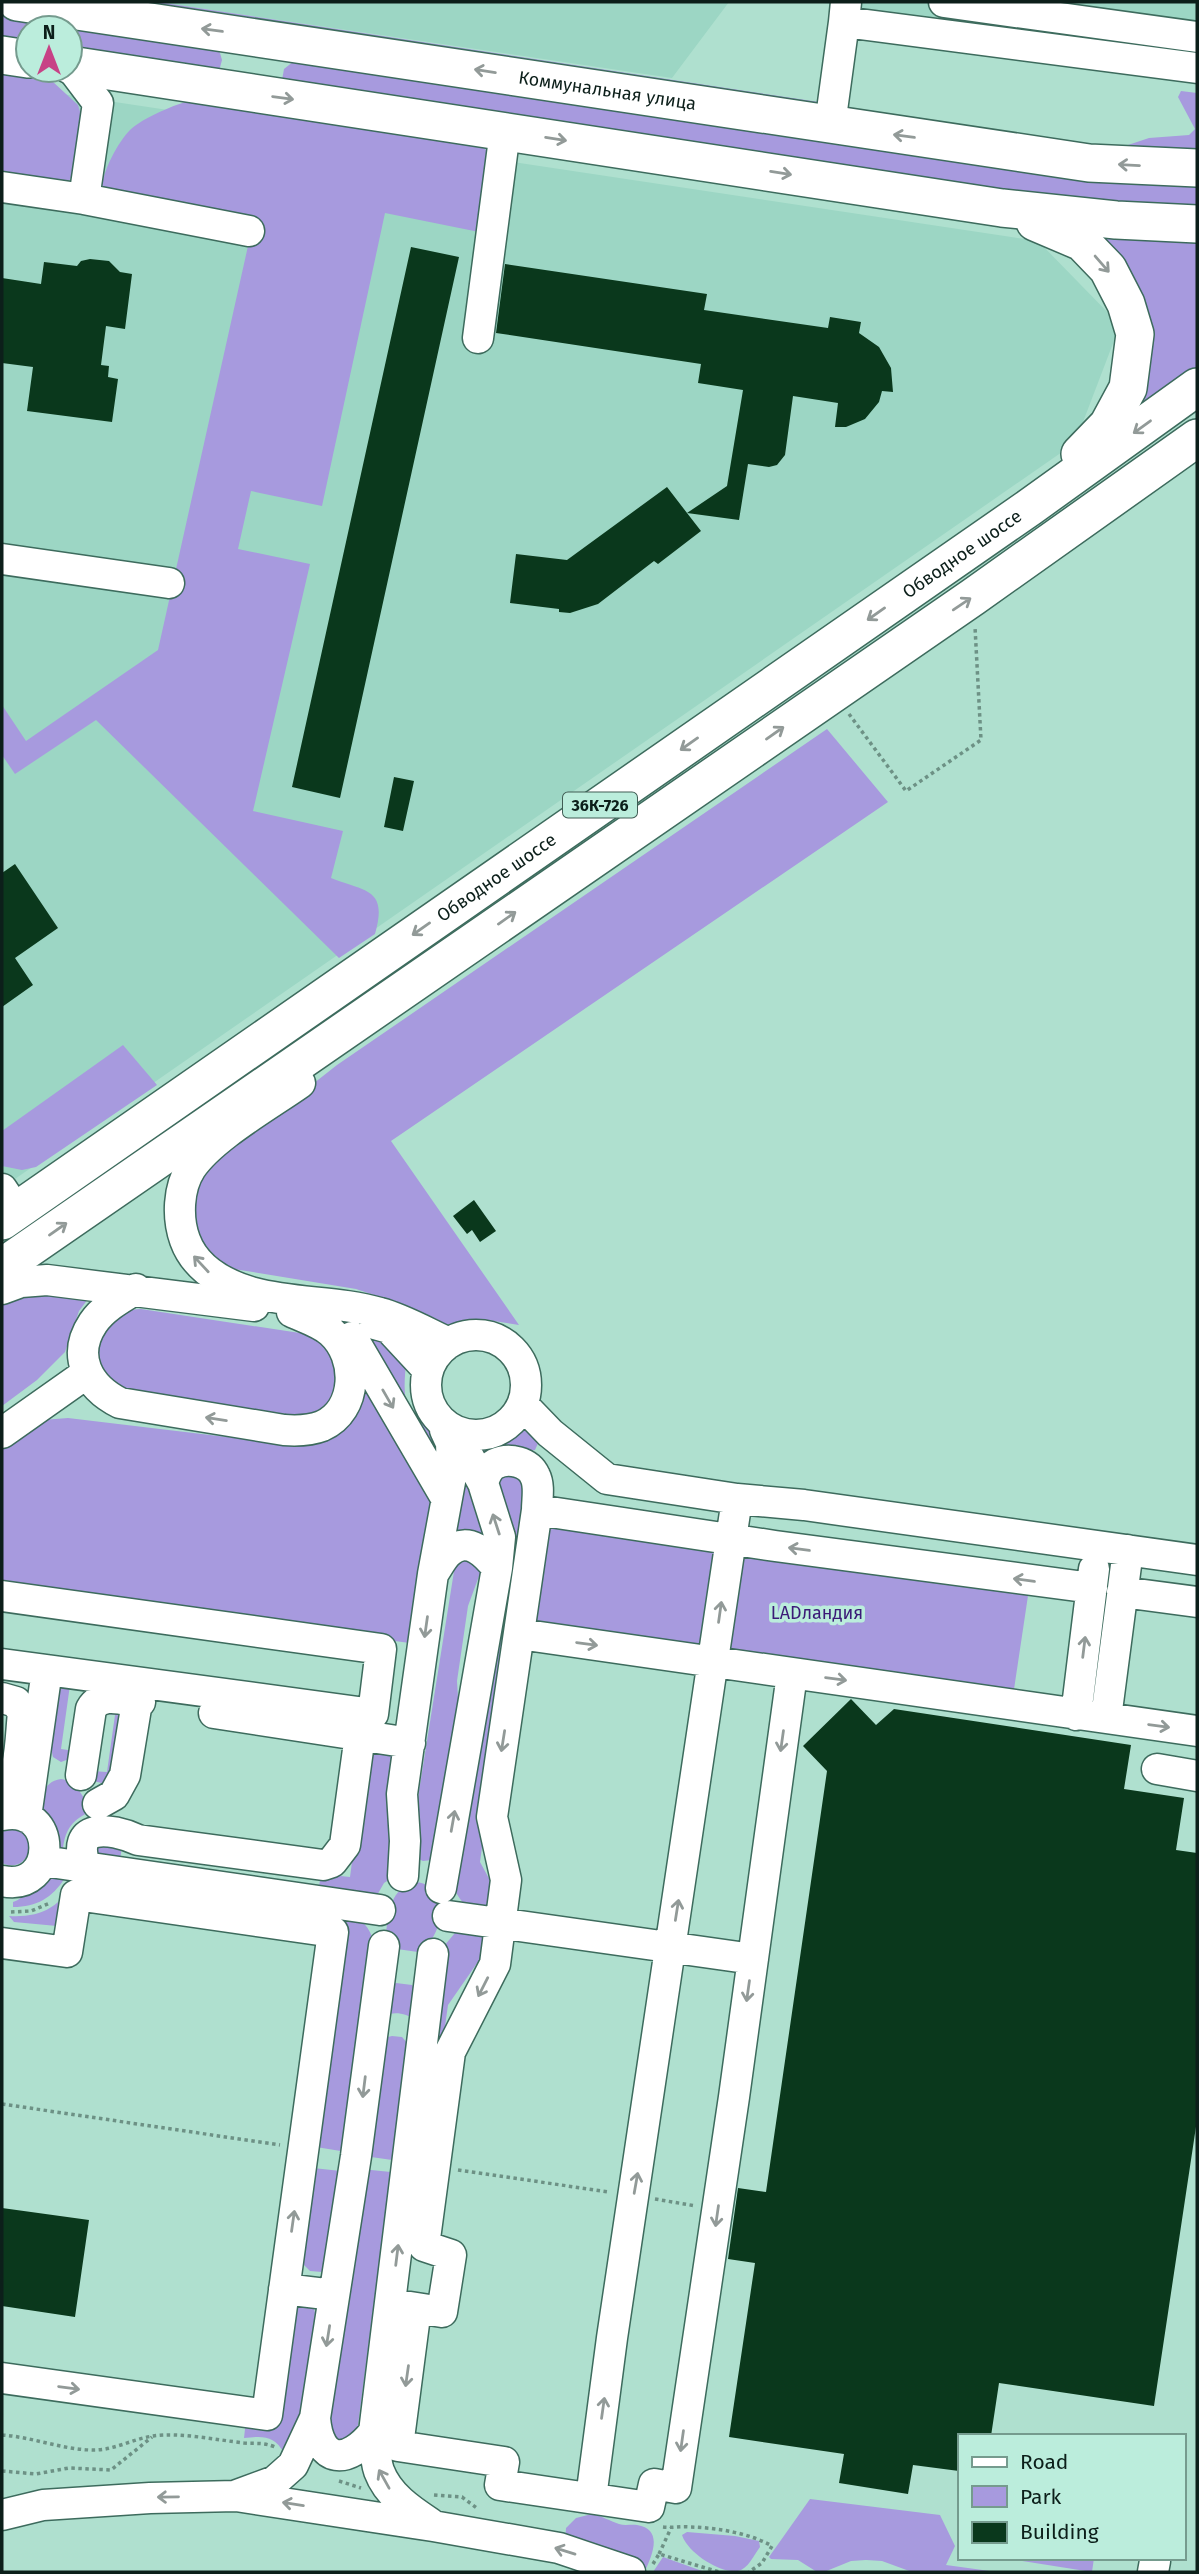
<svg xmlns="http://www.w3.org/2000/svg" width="1199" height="2574" font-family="'Fira Sans',sans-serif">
<rect width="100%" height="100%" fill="#afe0cf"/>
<path fill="#9cd6c4" d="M158,2H729L672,78Z
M817,2H1197V54L846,7Z
M2,85L1038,241L1120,325L1075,443L2,1188Z"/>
<path fill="#a79ade" d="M60,2H158L819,102L814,109Z
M2,14L211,45L220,53L222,60L218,75L70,62V28H28V56L2,52Z
M294,61L1197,180V218L1148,215L282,80L284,69Z
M2,72L52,81L78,105L81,115L72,175L67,185L2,180Z
M1181,91L1197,93V161L1084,149L1122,147L1149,138L1189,135L1195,129L1178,97Z
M193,100L479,143L486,150L495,166L489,234L385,213L322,506L251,491L238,549L310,564L253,811L343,831L331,878C366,892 388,888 375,934L339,958L96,720L15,774L2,755V705L26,741L158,650L252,228H257L258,218L110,197L102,189C102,172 118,142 130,130C141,119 177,103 193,100Z
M1072,229L1197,237V371L1133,418L1138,368Z
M827,729L888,802L391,1141L519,1325L481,1319L459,1324H442L427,1321L404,1305L356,1289L222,1267L205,1256L190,1229L195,1190L216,1160L337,1065Z
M123,1045L157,1085L36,1167L22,1170L2,1166V1131Z
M18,1289L91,1295L79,1311L65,1352L37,1380L2,1406V1300Z
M141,1309L313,1335L327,1343L340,1369L330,1403L315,1413L298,1416C254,1409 209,1403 164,1397C152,1395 132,1396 122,1390C90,1370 91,1328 125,1312C130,1310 136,1309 141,1309Z
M367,1329L406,1361C405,1381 400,1406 418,1420C426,1426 433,1430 440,1437L443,1471L366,1339Z
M358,1371L436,1495L417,1644L2,1588V1444L43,1420L68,1418L294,1445Z
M517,1428L527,1430L539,1441L535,1450L480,1456L486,1439L506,1429Z
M459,1460L492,1542L452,1543Z
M514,1466L530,1492L480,1862L492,1884L488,1905L478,1911C460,1908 455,1889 447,1874L494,1478Z
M547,1520L721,1544L706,1651L532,1627Z
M737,1547L1029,1589L1013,1696L722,1655Z
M464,1552L482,1568L468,1606L457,1681L459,1714L432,1860L423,1861L416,1858V1810L455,1565Z
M62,1684L70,1685L61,1749L75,1751L69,1759L61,1762L53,1757L51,1748L58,1692Z
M122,1712L114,1775L106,1784L93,1781L91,1771L107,1772L115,1715L99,1713Z
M373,1748L396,1751L402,1758L397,1797L401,1861L393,1877L384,1883L376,1897L367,1903L97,1865C89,1857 85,1851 90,1841L105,1837L113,1845L122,1847L119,1866L318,1893L321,1874L350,1877L366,1755L368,1750Z
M61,1779C77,1781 84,1799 92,1811C73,1819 65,1829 63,1849H58C60,1832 53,1826 40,1815C42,1799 41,1782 61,1779Z
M12,1829C24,1831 29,1837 30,1849C26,1863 15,1869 2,1863V1832Z
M51,1877L65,1878C52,1898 37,1907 13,1907V1902C21,1900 22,1895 28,1893C39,1889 44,1887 51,1877Z
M72,1879L357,1917C369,1926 373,1937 377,1952L353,2153L316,2147L344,1932L74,1893L57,1926L14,1922L9,1916C38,1918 63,1908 72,1879Z
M409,1882C454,1879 445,1938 418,1952L397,1949L386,1932C390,1909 389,1897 409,1882Z
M467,1926L486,1937L482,1956L448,2005L426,2163L444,1946L460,1927Z
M396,1983L412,1985L417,1990V2020C404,2013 396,2011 382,2016L391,1987Z
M392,2036L402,2037L409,2045L392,2160L364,2156L384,2038Z
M313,2168L350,2172L329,2264L322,2272L310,2271L302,2263Z
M361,2169L391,2172L357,2433L352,2440L335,2442L323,2421Z
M284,2305H313L315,2313L303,2410L284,2453C274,2435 263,2436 244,2438L246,2420L268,2422Z
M810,2499L940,2515L955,2546L946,2565L997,2572H912L882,2561L866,2560L851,2561L824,2572H817L798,2560L771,2559L769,2557Z
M592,2514C602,2516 610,2521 619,2524C625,2526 631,2524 637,2525C663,2529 653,2554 645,2571L565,2544L566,2528L576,2518Z
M687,2532L735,2536L759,2541L760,2547C754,2555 748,2569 738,2571C720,2574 687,2552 682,2535Z
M663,2557L705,2572H653Z
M1094,2558L1092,2572L1009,2559V2558Z"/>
<path fill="#0a381c" d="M411,247L459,257L340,798L292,787Z
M90,259L109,261L120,272L132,274L125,329L106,326L101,365L109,366L108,377L118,379L112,422L27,411L33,367L2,363V278L41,284L44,262L77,266L81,261Z
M505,264L707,294L704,310L828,328L830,317L861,322L859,333L879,347L891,368L893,392L882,391L879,402L865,419L846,427H835L838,403L793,396L785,455L777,465L769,467L748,464L739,520L687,513L701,531L658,564L654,561L598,604L570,613L559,612V609L510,603L516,554L567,560L667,487L687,513L727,486L743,390L698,383L701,364L496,333Z
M394,777L414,781L403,831L384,827Z
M15,864L58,928L15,958L33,985L2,1007V873Z
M474,1200L496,1231L480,1242L472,1230L467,1234L453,1216Z
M851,1699L876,1725L894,1709L1131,1745L1124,1789L1184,1798L1176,1850L1197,1853V2120L1154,2406L999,2383L991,2436H959V2471L913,2465L908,2494L839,2483L844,2454L729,2437L755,2263L728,2259L738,2188L766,2192L827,1771L803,1746Z
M2,2208L89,2220L75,2317L2,2306Z"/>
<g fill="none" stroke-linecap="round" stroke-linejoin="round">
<g stroke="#3d6b5d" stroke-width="33">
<path id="minor" d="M846,2L844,22L1197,68
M944,2L1197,37
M70,66L98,103L84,199L249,231
M830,125L844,22
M2,187L84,199
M478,338L505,131
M2,559L169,583
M300,1083C269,1105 212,1137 191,1168C178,1188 177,1218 185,1240C196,1270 225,1285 254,1293C295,1304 339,1301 380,1313C403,1319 427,1333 449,1343
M2,1189L16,1210
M2,1289L21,1282L47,1280L254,1306
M136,1289C121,1298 103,1308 93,1323C71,1356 88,1387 120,1403L284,1430C297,1431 309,1431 322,1426C358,1410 359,1357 331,1332C321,1323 305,1318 292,1312
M375,1324L389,1328L428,1370
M426 1385a50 50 0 1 1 100 0a50 50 0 1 1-100 0Z
M352,1337L446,1498
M523,1405L550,1433L607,1479L737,1499L804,1505L1197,1560
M2,1433L87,1373
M537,1510L775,1546L1092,1588
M433,1574C438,1567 443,1556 450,1551C469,1536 486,1554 497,1568
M1122,1592L1197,1602
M2,1596L381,1649L373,1714L2,1664
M519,1634L1197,1731
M2,1698L16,1702L23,1713C20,1737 22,1777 2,1793
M214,1713L410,1743
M1076,1715L1094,1569
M1106,1718L1128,1550
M1157,1769L1197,1776
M81,1775L91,1709C101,1691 123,1700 140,1702
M98,1804L114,1795L125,1775L137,1702
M2,1815C59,1803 58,1893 2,1881
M26,1817L47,1670
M43,1861L380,1910
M86,1867C69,1823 110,1827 138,1840L323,1865L332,1862L345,1845L360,1735
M403,1876L405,1841L402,1794L433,1574L452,1471L451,1443L445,1430
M441,1888L497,1568L500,1537L483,1483L454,1430
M448,1916L753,1959
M2,1943L67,1952L76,1895L333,1932L267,2415L2,2378
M284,2289L334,2295
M391,2304L442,2312L451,2255L424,2246L450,2052L495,1964L506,1880L492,1817L537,1510C537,1499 540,1486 535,1476C529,1462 509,1457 495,1464C488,1468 485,1476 483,1483
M416,2308L398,2446L504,2462L500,2485L649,2507L654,2484L676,2488L734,2097L792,1674
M315,2418C319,2465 348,2465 374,2432
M237,2495L275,2481L293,2465L315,2418L356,2156L384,1946
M591,2498L612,2338L737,1499
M2,2515L43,2505L150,2498L236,2496L433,2526L559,2548L630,2572
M430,2523C410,2510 388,2495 379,2471C375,2460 375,2444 374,2432L433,1954
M1153,2572L1155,2561"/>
</g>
<g stroke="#3d6b5d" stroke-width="40">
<g id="major">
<path id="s1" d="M17,2L1089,163L1197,168"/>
<path d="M2,55L28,59"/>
<path d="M70,65L1002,208L1116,220L1197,224"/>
<path d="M1035,222L1082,242L1108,269L1126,304L1135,334L1128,388L1108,425L1080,454"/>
<path id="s2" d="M2,1221L1030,507L1197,387"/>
<path d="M2,1267L973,597L1197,438"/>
</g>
</g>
<path stroke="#6d9185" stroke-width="3.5" stroke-dasharray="3.5 3.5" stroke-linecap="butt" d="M849,714L906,791L981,740L975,627
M11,1912L31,1911L50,1903
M2,2104L280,2145
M458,2170L609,2192
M655,2199L696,2206
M2,2435C32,2437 60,2449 91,2450C113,2451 132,2439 153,2436C179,2432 217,2440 244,2443C256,2444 263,2442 275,2447
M2,2471L36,2474L69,2468L111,2470L152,2437
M339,2481L361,2488
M434,2495L462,2497L478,2509
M663,2527C672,2528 681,2526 691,2527C718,2528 749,2533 772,2546L762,2563L749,2572
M659,2554L671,2528
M653,2564L659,2554L719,2572"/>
<use href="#minor" stroke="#fff" stroke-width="30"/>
<use href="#major" stroke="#fff" stroke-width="37"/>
</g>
<defs><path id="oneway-shaft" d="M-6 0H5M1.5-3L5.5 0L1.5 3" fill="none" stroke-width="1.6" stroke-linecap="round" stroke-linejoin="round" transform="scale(1.75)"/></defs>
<g stroke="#929a98">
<use href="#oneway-shaft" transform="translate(212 30) rotate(-172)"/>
<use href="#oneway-shaft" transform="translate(485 71) rotate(-171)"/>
<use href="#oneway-shaft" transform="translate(283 98) rotate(8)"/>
<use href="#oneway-shaft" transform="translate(904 136) rotate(-172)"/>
<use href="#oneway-shaft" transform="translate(556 139) rotate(9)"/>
<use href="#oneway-shaft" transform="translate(1129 165) rotate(-177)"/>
<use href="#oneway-shaft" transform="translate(781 173) rotate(9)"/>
<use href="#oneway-shaft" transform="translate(1102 264) rotate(49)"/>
<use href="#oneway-shaft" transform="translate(1142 427) rotate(144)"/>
<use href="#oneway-shaft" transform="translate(962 604) rotate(-34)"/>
<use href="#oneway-shaft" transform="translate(876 614) rotate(145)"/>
<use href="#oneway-shaft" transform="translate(775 733) rotate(-35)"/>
<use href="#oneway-shaft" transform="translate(689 744) rotate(145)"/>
<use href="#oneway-shaft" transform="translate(507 918) rotate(-35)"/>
<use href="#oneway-shaft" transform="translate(421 929) rotate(145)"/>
<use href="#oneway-shaft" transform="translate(58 1229) rotate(-35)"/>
<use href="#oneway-shaft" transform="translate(201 1264) rotate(-133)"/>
<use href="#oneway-shaft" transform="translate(388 1399) rotate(60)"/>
<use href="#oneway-shaft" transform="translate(216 1419) rotate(-171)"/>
<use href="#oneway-shaft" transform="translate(496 1524) rotate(-108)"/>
<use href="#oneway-shaft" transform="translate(799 1549) rotate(-172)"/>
<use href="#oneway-shaft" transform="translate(1024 1580) rotate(-172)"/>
<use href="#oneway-shaft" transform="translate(720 1612) rotate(-82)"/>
<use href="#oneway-shaft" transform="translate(426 1627) rotate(98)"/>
<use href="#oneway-shaft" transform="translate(587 1644) rotate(8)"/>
<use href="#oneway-shaft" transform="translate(1084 1647) rotate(-83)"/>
<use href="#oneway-shaft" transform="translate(836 1679) rotate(7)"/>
<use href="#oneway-shaft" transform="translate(1159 1726) rotate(8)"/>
<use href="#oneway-shaft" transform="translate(503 1741) rotate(99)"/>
<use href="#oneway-shaft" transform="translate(782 1741) rotate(98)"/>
<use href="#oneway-shaft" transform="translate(453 1821) rotate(-80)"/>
<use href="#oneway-shaft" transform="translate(677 1910) rotate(-81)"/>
<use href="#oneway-shaft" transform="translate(483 1987) rotate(117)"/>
<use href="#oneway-shaft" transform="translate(748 1991) rotate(98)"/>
<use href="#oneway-shaft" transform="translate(364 2087) rotate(97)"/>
<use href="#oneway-shaft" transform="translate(636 2183) rotate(-80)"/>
<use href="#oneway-shaft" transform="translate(717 2216) rotate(98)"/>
<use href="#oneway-shaft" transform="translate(293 2221) rotate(-82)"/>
<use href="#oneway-shaft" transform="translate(397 2255) rotate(-83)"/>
<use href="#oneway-shaft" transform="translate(328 2336) rotate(99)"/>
<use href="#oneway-shaft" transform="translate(407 2376) rotate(98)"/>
<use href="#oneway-shaft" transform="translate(69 2388) rotate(8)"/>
<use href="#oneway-shaft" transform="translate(603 2408) rotate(-82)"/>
<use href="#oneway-shaft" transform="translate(682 2441) rotate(98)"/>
<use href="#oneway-shaft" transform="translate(384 2479) rotate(-119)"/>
<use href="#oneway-shaft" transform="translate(168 2497) rotate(179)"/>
<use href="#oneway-shaft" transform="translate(293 2504) rotate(-171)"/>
<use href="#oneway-shaft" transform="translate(565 2551) rotate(-163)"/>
</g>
<g text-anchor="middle" stroke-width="7" stroke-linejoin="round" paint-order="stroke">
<rect fill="#bbeddc" stroke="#405d54" stroke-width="2" x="563" y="792.5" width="74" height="25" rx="5"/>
<g font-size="16" font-weight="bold" fill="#0c1f1a">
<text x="600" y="811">36К-726</text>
</g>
<g font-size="18" fill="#0c1f1a" stroke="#bbeddc">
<text dy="6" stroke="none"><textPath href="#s1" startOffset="597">Коммунальная улица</textPath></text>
<text dy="6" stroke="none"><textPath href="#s2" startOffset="1169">Обводное шоссе</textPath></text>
<text dy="6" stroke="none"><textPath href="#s2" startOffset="602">Обводное шоссе</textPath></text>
</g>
<g font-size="18" fill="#3b1a77" stroke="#bbeddc">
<text x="817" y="1619">LADландия</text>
</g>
</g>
<rect width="1199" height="2574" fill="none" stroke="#0c1f1a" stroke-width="7"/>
<rect x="958" y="2434" width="228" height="126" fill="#bbeddc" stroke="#759b8e" stroke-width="2"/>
<rect x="972" y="2457" width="35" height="10" fill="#ffffff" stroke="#759b8e" stroke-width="2"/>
<text x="1020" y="2469" font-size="21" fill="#0c1f1a">Road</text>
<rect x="972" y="2486" width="35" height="21" fill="#a79ade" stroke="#759b8e" stroke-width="2"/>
<text x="1020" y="2504" font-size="21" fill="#0c1f1a">Park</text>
<rect x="972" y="2522" width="35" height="21" fill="#0a381c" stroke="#759b8e" stroke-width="2"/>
<text x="1020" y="2539" font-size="21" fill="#0c1f1a">Building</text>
<g transform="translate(49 49)"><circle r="33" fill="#bbeddc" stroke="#759b8e" stroke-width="2"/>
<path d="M0-5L12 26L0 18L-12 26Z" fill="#c74286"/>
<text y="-10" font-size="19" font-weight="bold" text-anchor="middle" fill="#0c1f1a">N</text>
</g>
</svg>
